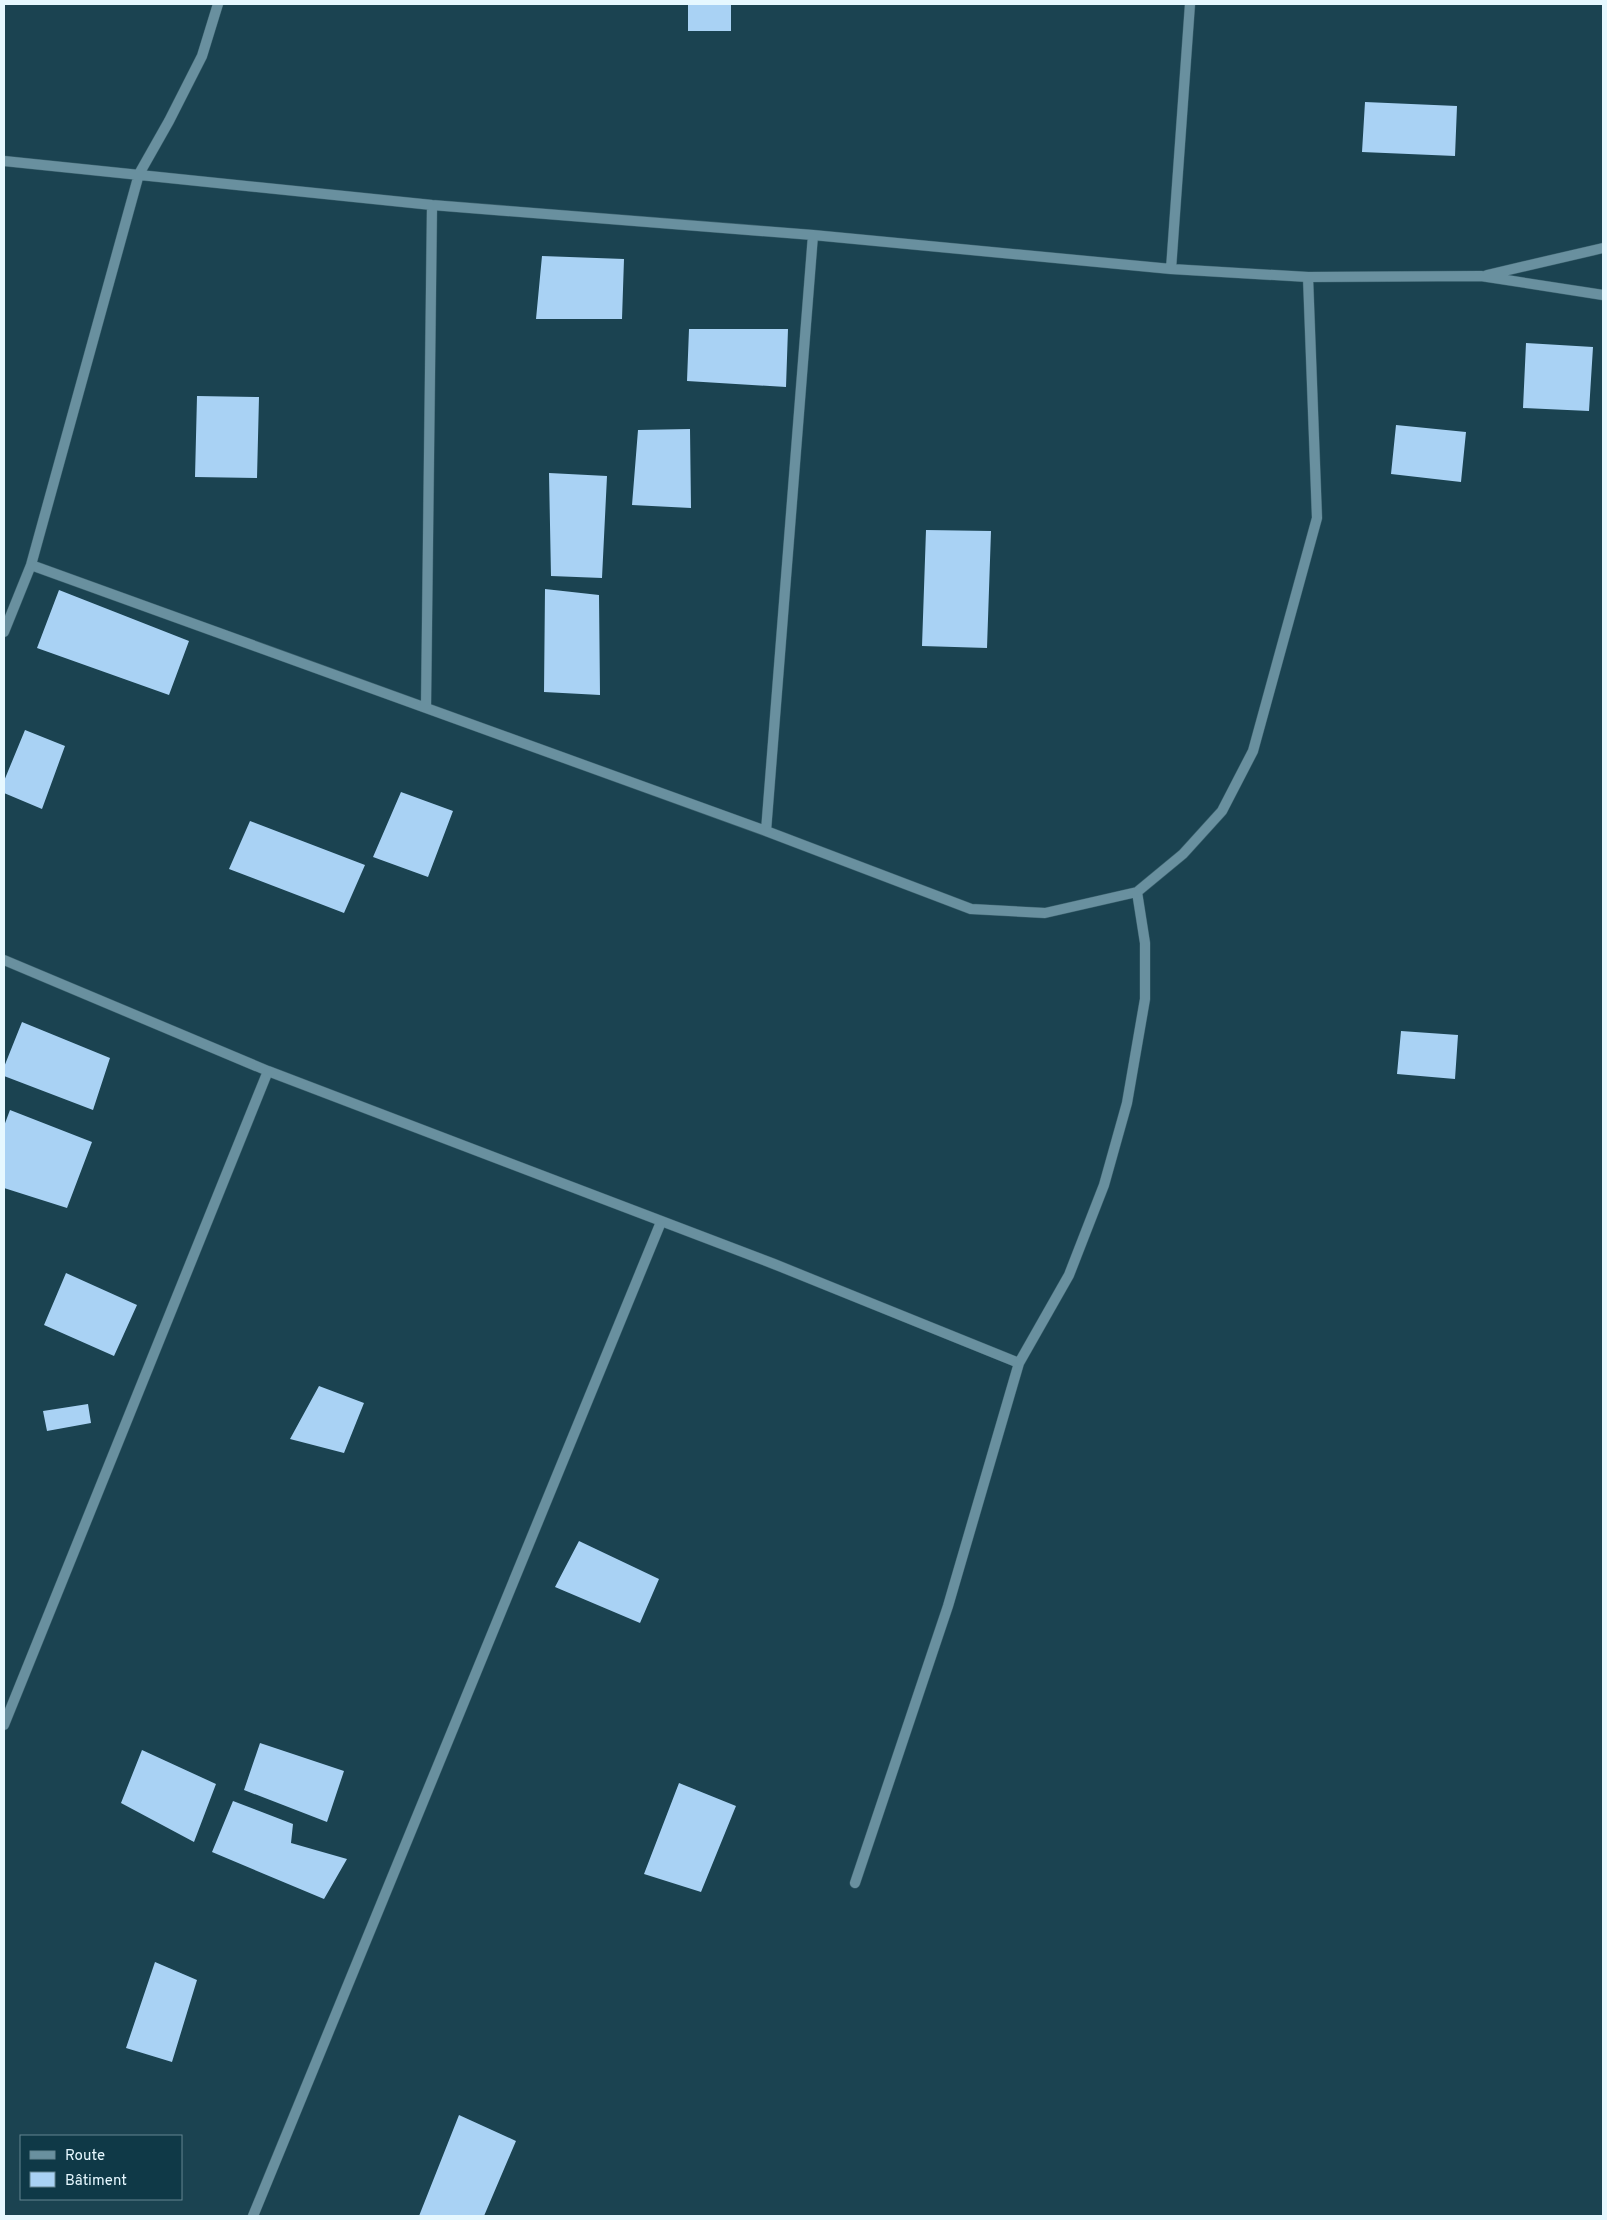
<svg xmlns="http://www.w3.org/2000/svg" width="1607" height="2220" font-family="Overpass,sans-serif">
<rect width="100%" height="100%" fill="#1b4351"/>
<path fill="#a9d2f4" d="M688,4H731V31H688Z
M1365,102L1457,106L1455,156L1362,152Z
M542,256L624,259L622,319H536Z
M689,329H788L786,387L687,381Z
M1526,343L1593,347L1589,411L1523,408Z
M197,396L259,397L257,478L195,477Z
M1396,425L1466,432L1461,482L1391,474Z
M690,429L691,508L632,505L638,430Z
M549,473L607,476L602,578L551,576Z
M926,530L991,531L987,648L922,646Z
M545,589L599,595L600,695L544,692Z
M59,590L189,641L169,695L37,648Z
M25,730L65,746L42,809L4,793V781Z
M401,792L453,811L428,877L373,857Z
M250,821L365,865L344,913L229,869Z
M22,1022L110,1058L93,1110L4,1076V1067Z
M1401,1031L1458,1035L1455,1079L1397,1074Z
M10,1110L92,1142L67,1208L4,1188V1126Z
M66,1273L137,1305L114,1356L44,1325Z
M319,1386L364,1403L344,1453L290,1439Z
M88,1404L91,1423L47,1431L43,1411Z
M579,1541L659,1579L640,1623L555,1587Z
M260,1743L344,1771L327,1822L244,1790Z
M142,1750L216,1784L194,1842L121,1803Z
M679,1783L736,1806L701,1892L644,1874Z
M233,1801L293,1824L291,1843L347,1859L324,1899L212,1852Z
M155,1962L197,1980L172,2062L126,2048Z
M459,2115L516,2141L484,2216H419Z"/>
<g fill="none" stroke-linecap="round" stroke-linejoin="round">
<g stroke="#3b606d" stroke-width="11">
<path id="street" d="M4,161L432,205L813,235L1171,269L1308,277L1481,276L1603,295
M1171,269L1190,4
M1487,275L1603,248
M31,565L766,831L971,909L1045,913L1137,892L1183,854L1222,811L1253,751L1317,518L1308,277
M4,632L31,565L139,174L169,121L202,56L218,4
M426,708L432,205
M766,831L813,235
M4,960L268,1071L774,1264L1019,1363
M4,1725L268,1071
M855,1883L948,1606L1019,1363L1069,1275L1104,1185L1127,1103L1145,999V943L1137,892
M253,2216L661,1222"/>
</g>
<use href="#street" stroke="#69909f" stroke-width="10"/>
</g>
<rect width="1607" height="2220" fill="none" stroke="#e6f8ff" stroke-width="10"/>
<rect x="20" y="2135" width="162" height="65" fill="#0f3947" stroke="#658591"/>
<rect x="30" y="2151" width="25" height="8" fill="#69909f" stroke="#658591"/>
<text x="65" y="2160" font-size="15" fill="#e6f8ff">Route</text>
<rect x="30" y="2172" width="25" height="15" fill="#a9d2f4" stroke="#658591"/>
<text x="65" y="2185" font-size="15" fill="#e6f8ff">Bâtiment</text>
</svg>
